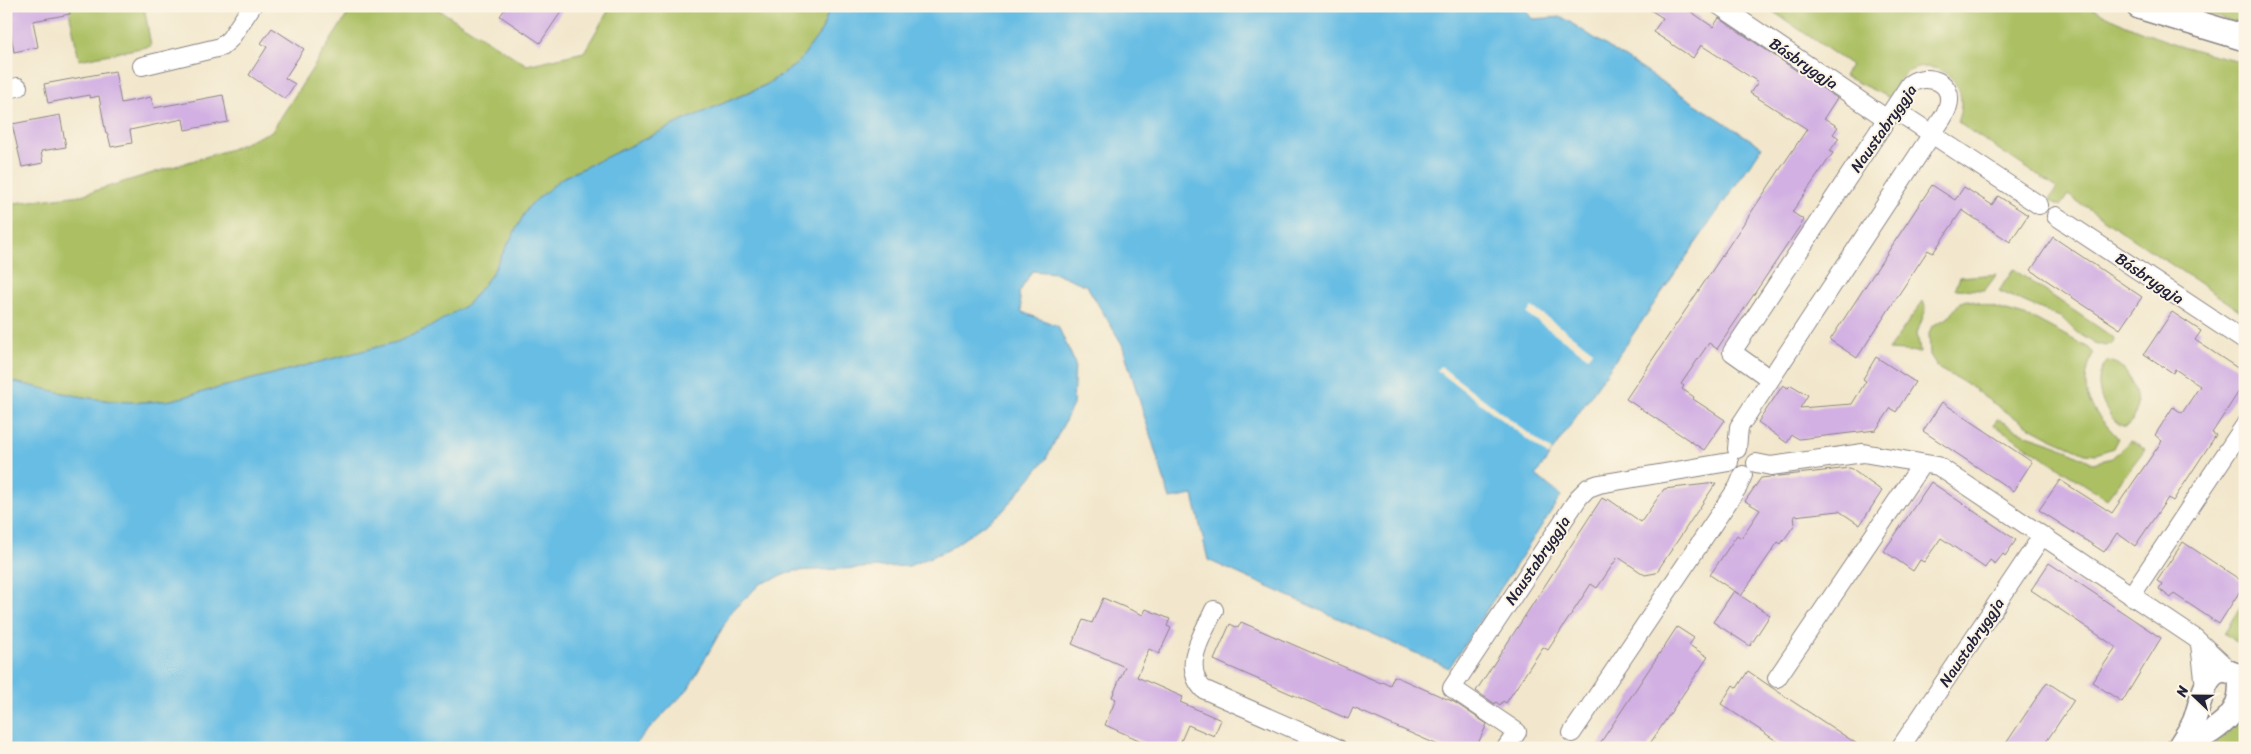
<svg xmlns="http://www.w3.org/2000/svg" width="2251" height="754" font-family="Sriracha,sans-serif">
<rect width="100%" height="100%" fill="#fcf5e5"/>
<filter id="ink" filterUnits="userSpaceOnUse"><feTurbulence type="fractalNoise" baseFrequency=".02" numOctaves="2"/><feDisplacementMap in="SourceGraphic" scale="10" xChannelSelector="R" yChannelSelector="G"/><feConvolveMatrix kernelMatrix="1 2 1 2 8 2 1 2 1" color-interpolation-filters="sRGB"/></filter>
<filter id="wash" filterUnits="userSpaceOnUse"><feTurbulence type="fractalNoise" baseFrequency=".0096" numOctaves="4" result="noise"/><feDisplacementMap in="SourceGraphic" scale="20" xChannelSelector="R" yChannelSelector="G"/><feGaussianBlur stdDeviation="1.12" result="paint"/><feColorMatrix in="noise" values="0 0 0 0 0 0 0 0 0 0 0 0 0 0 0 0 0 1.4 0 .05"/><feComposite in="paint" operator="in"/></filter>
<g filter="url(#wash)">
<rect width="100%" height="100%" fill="#f2e7cc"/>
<path fill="#acc064" stroke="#677150" d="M68,6H144L151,46L79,60Z
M353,6H433L527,65L584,52L611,6H830L822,30L797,64L765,85L687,119L562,178L528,207L491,275L468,304L430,327L397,342L172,400C113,408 64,393 6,380V204L81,195L231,149L272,131Z
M1765,6H2089C2135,33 2192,51 2245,62V314L2068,195L2060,206L2049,200L2057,188L1957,122C1979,68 1905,43 1890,98L1844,76L1851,65Z
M2176,6H2221L2245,13V25Z
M2013,269L2114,338L2113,343L2105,346L2094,343L2076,332L2062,318L1999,291Z
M1997,274L1985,290L1955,289L1960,277Z
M1968,300L2035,319L2089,348L2093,353C2076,396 2092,409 2118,438L2113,448L2096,454L2085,453L2051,438L2023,423L1984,397L1969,385L1939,369L1930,355L1929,333L1932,326L1949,317L1960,302Z
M1923,301L1926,309L1917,333L1920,352L1888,350Z
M2108,361C2129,361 2151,412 2125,427C2104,420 2088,377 2108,361Z
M1997,419L2027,435L2057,445L2093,463L2112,458L2130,441L2145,449L2107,499L1994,425Z
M2245,599V650L2224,633Z
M2245,709V748H2208C2225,739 2235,725 2245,709Z"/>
<path fill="#67bde4" stroke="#447090" d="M830,6H1523L1532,19L1562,17L1762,147L1536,475L1561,496L1449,668L1208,560L1193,495L1170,499L1122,344L1087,286L1056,273L1032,271L1019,293L1022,312L1058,326L1075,363L1073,405L1046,459L1003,511L948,550L909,566L794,571L760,584L732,611L688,689L631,748H6V380C64,393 113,408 172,400L397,342L430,327L468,304L491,275L528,207L562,178L687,119L766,85L797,64L822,30Z"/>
<path fill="#f2e7cc" d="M1532,307L1593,350L1588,357L1527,314Z
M1440,366L1552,451L1551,453L1549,456L1437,370Z"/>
<g id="blocks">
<path fill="#d2b0e3" d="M6,6H69L70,14L33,21L38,47L14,52Z
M507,6H565L540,43L500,16Z
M1644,6H1683L1713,27L1719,18L1837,98L1824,118L1838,127L1833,134L1839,138L1830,151L1833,153L1792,212L1804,220L1717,349L1709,343L1681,384L1684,386L1682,389L1694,397L1693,399L1725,420L1704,450L1626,399L1807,129L1750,93L1758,82L1701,45L1693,58L1653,32L1663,18Z
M272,28L304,49L285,78L295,84L285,99L249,75L267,47L261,43Z
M115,71L121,103L151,97L154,108L223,95L228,122L185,130L183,119L130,130L132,143L111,147L108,134H106L99,96L90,98L89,95L48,103L44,84Z
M60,115L66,147L41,151L43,163L22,167L12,124Z
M1932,185L1955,200L1964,187L1992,205L1998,196L2028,215L2010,242L1962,210L1933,253L1928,250L1857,358L1830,340Z
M2053,237L2142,297L2120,329L2031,270Z
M2172,312L2201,331L2195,340L2245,373V382L2212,433L2216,435L2173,501L2168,498L2135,546L2117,533L2104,552L2039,510L2060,480L2112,513L2162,441L2155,435L2173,407L2182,413L2200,386L2175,369L2173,373L2144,354Z
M1876,357L1915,382L1896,412L1891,408L1876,430L1799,439L1792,435L1787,443L1758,422L1783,385L1788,388L1791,385L1808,395L1800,408L1852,404L1866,381L1863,379Z
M1942,402L2032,462L2013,491L1923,431Z
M1850,468L1882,491L1860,525L1839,511L1794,516L1795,524L1781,544L1778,542L1741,596L1770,615L1750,646L1713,622L1734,591L1740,595L1710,575L1737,535L1741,538L1760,510L1745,501L1761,478Z
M1931,482L2016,540L2005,556L2003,554L1995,564L1990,560L1985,568L1941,538L1924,562L1920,560L1913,571L1884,551Z
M1716,483L1656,573L1645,575L1618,557L1597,588L1591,584L1548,650L1543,647L1506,703L1503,701L1500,705L1496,702L1495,704L1476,691L1602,498L1607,501L1608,499L1641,522L1664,489Z
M2183,542L2245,583L2219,624L2174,594L2171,598L2159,589L2162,584L2157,581Z
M2049,563L2161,638L2122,702L2092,682L2116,647L2031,590Z
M1103,598L1143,615L1146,609L1170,619L1167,626L1171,628L1159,654L1149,649L1137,677L1183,697L1180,702L1221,720L1214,736L1188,725L1178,748H1157L1105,725L1116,699L1112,697L1125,667L1072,644L1083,620L1092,623Z
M1241,622L1381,683L1382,681L1390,685L1394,676L1454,702L1487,724L1476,748H1445L1353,708L1348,719L1214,660L1230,624L1238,628Z
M1677,627L1694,638L1689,645L1708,657L1700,669L1647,748H1597Z
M1748,671L1771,687L1863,748H1787L1721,704L1733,685L1737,688Z
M2047,682L2074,700L2042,748H2003Z"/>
</g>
</g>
<g filter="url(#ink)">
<use href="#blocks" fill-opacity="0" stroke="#8a8484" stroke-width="1"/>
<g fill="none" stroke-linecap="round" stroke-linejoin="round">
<g stroke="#8a8484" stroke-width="20">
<path id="minor" d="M1720,6L1887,119
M142,66L221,47L230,39L252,6
M6,89L18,87
M1894,109L2039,205
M2056,216L2245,341
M1737,449L1739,427L1932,134C1937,125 1946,116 1948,106C1955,82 1927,72 1910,84L1732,352L1770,379
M1756,463L1771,466L1863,453L1938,466L2195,638L2230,671
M2131,596L2245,425
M1214,610C1203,635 1181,665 1203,689L1337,748
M2200,644L2205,687
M1777,678L1922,464
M1572,733L1738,487L1743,475
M1506,748L1517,732L1452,688L1579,497L1588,488L1599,484L1729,462
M1900,748L2042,536"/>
</g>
<g stroke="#8a8484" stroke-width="25">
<path id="tertiary" d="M2178,748C2183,739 2190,730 2194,721C2202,700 2206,656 2239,676C2246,717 2214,730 2184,748"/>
</g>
<g stroke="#8a8484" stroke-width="28">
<path id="secondary" d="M2139,6L2245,38
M2239,676H2245"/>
</g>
<use href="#minor" stroke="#fff" stroke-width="18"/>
<use href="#tertiary" stroke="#fff" stroke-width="22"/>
<use href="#secondary" stroke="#fff" stroke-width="25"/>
</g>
</g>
<g text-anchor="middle" stroke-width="4" stroke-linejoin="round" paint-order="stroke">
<g font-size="16" fill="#22223b" stroke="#fcf5e5">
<text transform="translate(1804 63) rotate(34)" y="6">Básbryggja</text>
<text transform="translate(1883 128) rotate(-55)" y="6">Naustabryggja</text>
<text transform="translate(2150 278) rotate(34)" y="6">Básbryggja</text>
<text transform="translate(1537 560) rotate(-56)" y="6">Naustabryggja</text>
<text transform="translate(1971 642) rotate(-56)" y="6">Naustabryggja</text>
</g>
</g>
<rect width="2251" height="754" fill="none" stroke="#fcf5e5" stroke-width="25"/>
<g transform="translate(2194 696) rotate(292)" stroke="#fcf5e5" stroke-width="4" paint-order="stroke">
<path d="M0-4L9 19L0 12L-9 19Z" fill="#22223b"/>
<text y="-8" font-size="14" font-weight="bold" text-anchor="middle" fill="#22223b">N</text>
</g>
</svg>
